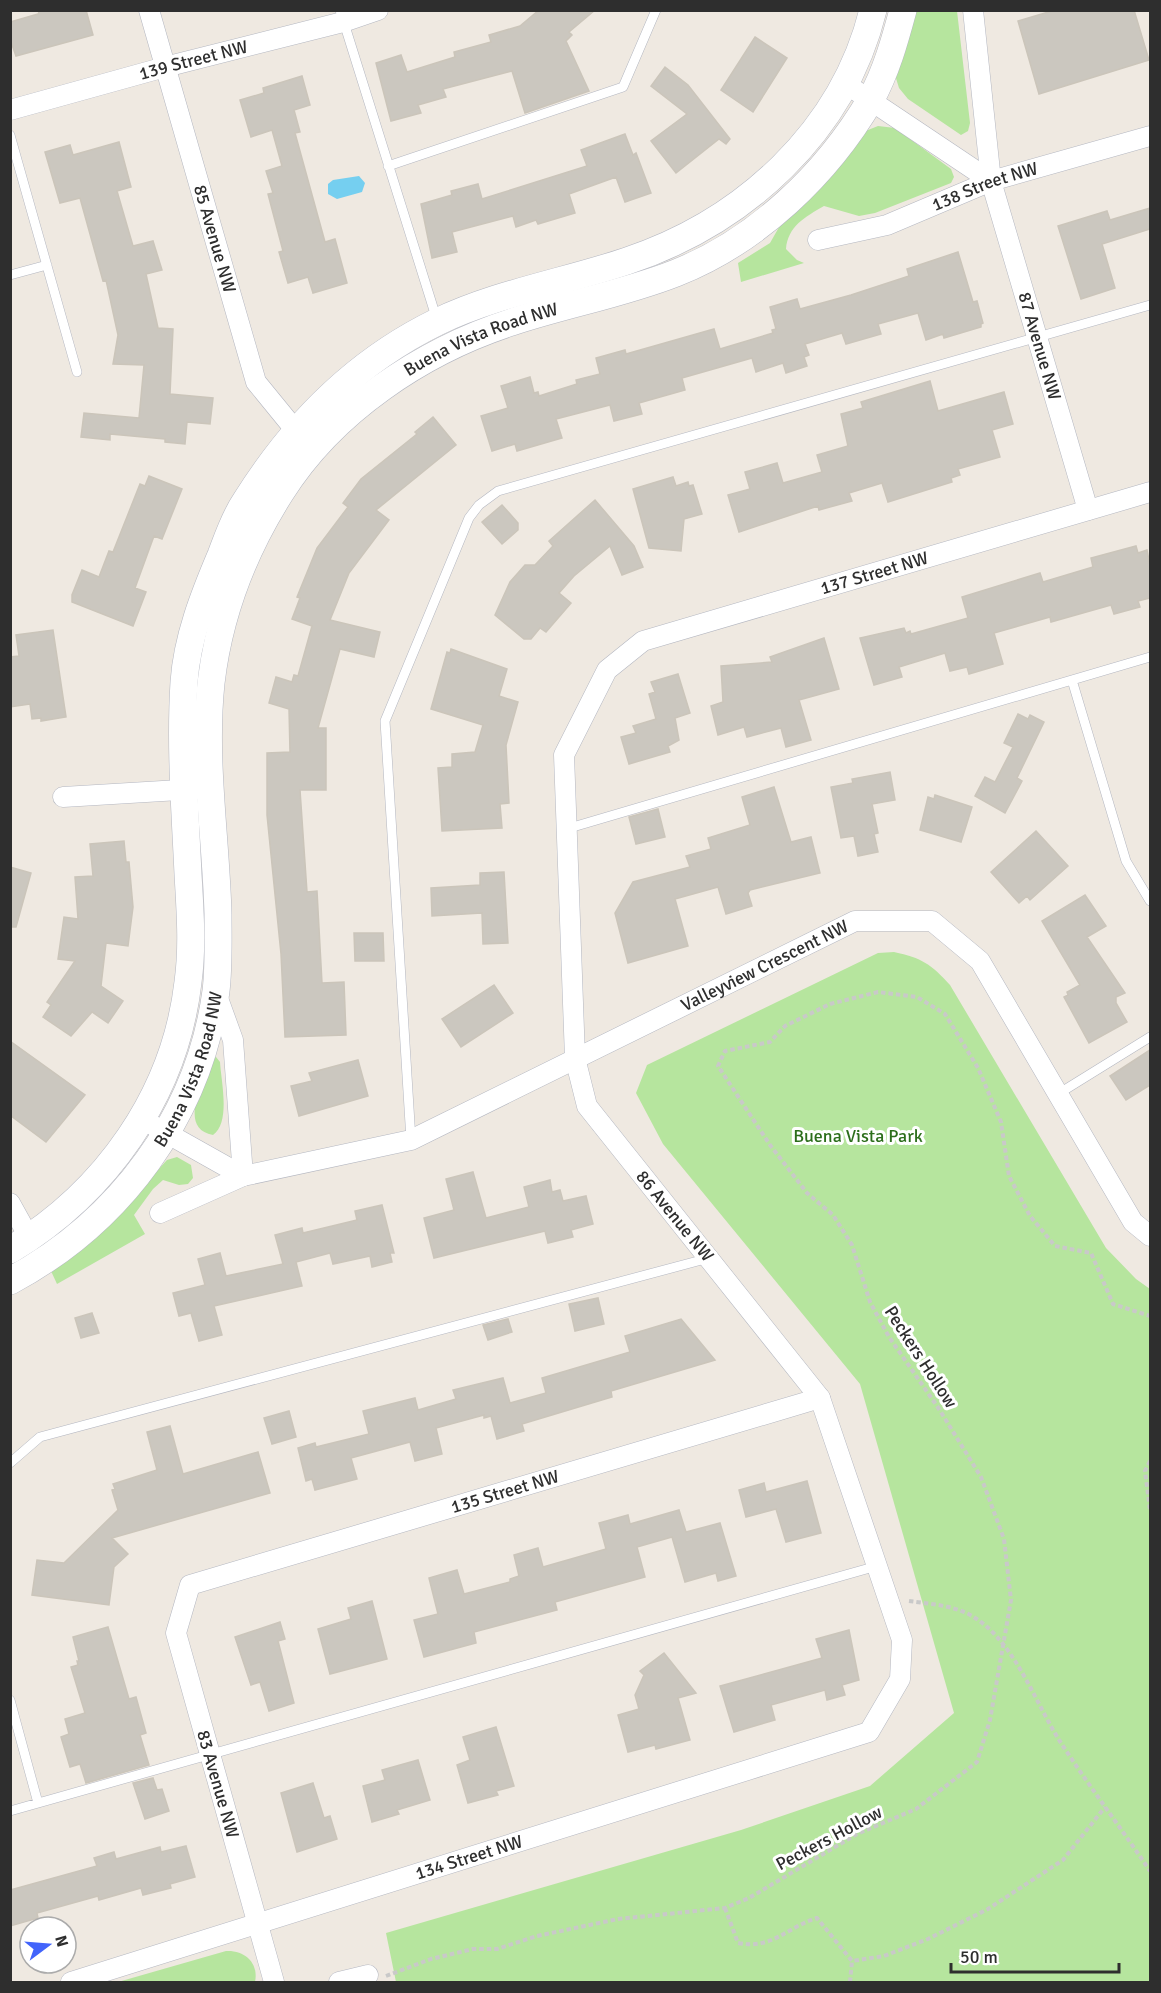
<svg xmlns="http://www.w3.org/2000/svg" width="1161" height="1993" font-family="Signika,sans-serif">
<rect width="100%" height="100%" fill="#efe9e1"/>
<path fill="#b6e59e" d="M914,11H957L970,123L968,131L961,135L908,99L899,88L895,75Z
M878,126L895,128L951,169L954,177L951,183L875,213L859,216L824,206C805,217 788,226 786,249L797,260L804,263L741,282L738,263L770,243L782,222L863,132Z
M894,952C922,958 931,964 950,985L1106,1248L1136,1279L1150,1289V1982H396L386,1933L741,1830L870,1786L954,1713L860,1384L663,1144L636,1093L647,1065L878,953Z
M216,1057L220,1062C221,1081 231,1122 213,1135C176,1129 205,1077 213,1058Z
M177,1157L191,1165L193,1178L188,1184L179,1185L163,1180L153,1189L134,1215L145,1234L57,1284L51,1271C96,1240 130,1200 167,1160Z
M226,1951C245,1950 259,1963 255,1982H118Z"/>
<path fill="#75cff0" d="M359,176L365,183L362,192L337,199L328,194V184L333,180Z"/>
<path fill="#cbc7bf" stroke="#cbc5ba" stroke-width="1.5" d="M40,10H86L93,35L16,56L10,39V22L38,14Z
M539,10H595L569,32L572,35L566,41L589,91L525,113L512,71L443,89L446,97L418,105L421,113L391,121L376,63L401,55L407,72L455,57L454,52L491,42L489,35L520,26Z
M1055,10H1134L1149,60L1039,94L1018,21Z
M755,37L787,58L753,112L721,90Z
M665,67L688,85L730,139L726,144L719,139L676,173L651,141L687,114L651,86Z
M302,76L310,105L294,110L300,132L295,133L325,242L335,239L347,283L313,293L308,277L288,283L279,252L283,251L268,194L273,193L266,171L282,166L272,130L251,137L240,100L264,93L263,88Z
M625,134L633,155L636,153L651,193L625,202L616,177L569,194L575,213L538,224L536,220L516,227L513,216L452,232L457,252L432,258L421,204L452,195L451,191L478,184L482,199L587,166L581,150Z
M119,142L131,187L117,191L133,246L153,241L162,270L146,274L158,328L173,329L170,394L213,398L210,424L187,422L185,444L165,442V439L110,434V440L81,437L84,413L139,418L144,365L113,364L118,335L106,280L103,281L80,198L60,203L45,152L70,145L73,155Z
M1150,208V229L1102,244L1115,288L1081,299L1058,226L1107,211L1110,220Z
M958,252L973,302L977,301L983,323L981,324V327L944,338L943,334L926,340L918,313L878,324L881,334L846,344L842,333L805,344L809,355L804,357L807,366L786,373L783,363L756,372L752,358L682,378L685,390L639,403L642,414L614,421L610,405L556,419L562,438L517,451L515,444L492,451L481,416L508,408L501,386L530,377L534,393L538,392L539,396L577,384L576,380L600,374L596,358L625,350L626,354L714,329L720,349L773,333L772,330L776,329L770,307L797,299L800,309L851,295L909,276L907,269Z
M930,381L938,411L1004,392L1013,424L992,430L1000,457L958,469L960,475L951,478L952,482L888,502L882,483L849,493L852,501L819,510L818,506L739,532L728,495L750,489L745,472L777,463L783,483L822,472L817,455L848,446L841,414L863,408L861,402Z
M433,417L456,445L376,510L389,520L349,573L330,620L380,632L374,657L340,649L318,728H326V790H300L307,892L317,891L322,983L344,982L346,1035L285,1037L281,954L267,815V753L290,752L289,709L269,703L276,677L292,682L294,675L298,676L312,626L292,619L300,598L297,597L317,548L348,507L343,503L361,479L417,434L415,432Z
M149,476L182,489L162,539L154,536L135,588L146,592L133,626L72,602V595L82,570L99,577L109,551L113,552L140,484L145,486Z
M673,477L676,486L688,482L689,486L693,485L702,514L684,519L681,551L649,548L633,489Z
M595,500L634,546L643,567L622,575L610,546L574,576L559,593L571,603L546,632L540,628L531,639H524L495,615L510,582L525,565H535L553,546L549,541Z
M502,505L518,523V530L502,544L482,522Z
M1136,546L1138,553L1147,550L1150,565V598L1138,601L1140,607L1114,614L1111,605L1104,607L1051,622L1050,617L994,633L1003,664L969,674L967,667L950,671L945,653L899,667L902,677L874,685L860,638L904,628L906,633L910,631L911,634L968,618L962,597L1040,573L1043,582L1093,567L1091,558Z
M53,630L66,717L41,721V718L32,719L30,704L10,707V657L19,656L16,635Z
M824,638L839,689L799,700L811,740L786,747L781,728L747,737L744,727L718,735L711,706L723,702L721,666L772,662L770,657Z
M451,649L507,669L499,696L518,702L506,745L509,803L500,804L502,828L442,831L438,768L452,767V754L475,752L483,725L431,709L447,652L450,653Z
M678,674L690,713L675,718L679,740L668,746L670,752L629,764L621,737L636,733L633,726L656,719L649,694L655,692L651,682Z
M1018,714L1028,719L1030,715L1044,722L1017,778L1022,781L1005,813L975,796L985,777L995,782L1013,747L1004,743Z
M890,772L895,800L872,804L878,833L874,834L878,852L858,856L854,836L841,838L831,787L853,783L852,779Z
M774,787L791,842L811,837L820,873L750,890L748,893L752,906L726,914L718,887L675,899L688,946L628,963L615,913L633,882L690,867L686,856L711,849L708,838L750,825L742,797Z
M935,795L972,807L961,842L920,830L928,797L934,799Z
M658,809L665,837L636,844L629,817Z
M1036,831L1068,866L1030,900L1027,896L1019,903L991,872Z
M124,841L126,862H129L133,907L128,946L106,943L101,986L123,1001L108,1023L92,1012L71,1036L43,1017L51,1005L47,1002L75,961L58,959L64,917L78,919L75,877L93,876L90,844Z
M10,867L31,873L16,927H10Z
M504,872L508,943L483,944L482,913L432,916L431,888L480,885V873Z
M1085,895L1106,926L1087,937L1125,993L1116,997V1003L1127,1022L1089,1043L1064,997L1068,995L1067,992L1080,985L1042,921Z
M354,933H383L384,961H355Z
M494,985L513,1013L461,1047L442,1019Z
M10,1041L85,1095L46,1142L10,1115Z
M1150,1050V1085L1126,1100L1110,1076Z
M358,1060L368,1096L299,1116L291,1086L312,1081L309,1073Z
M473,1172L486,1218L529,1207L524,1187L550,1180L552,1192L560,1190L563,1201L586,1196L593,1224L571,1230L573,1237L548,1243L545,1231L434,1258L424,1218L454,1210L446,1179Z
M382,1205L394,1253H390L392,1262L372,1267L370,1256L333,1264L330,1253L296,1262L302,1286L214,1306L222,1335L199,1341L191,1313L179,1316L173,1293L205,1285L198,1259L220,1253L226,1276L283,1264L275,1235L302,1228L303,1233L357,1220L355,1211Z
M598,1298L604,1324L575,1331L569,1304Z
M92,1313L99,1333L81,1338L75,1318Z
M508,1319L512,1332L488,1340L483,1325Z
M681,1319L715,1360L611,1391L612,1397L522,1424L524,1431L497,1439L491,1416L484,1418V1415L436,1428L442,1454L415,1461L410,1442L351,1458L357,1479L315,1490L312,1479L306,1481L298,1448L315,1443L316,1447L369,1434L363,1411L415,1398L418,1410L456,1399L453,1390L503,1378L510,1403L546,1393L542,1378L630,1352L625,1336Z
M289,1411L296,1437L272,1444L264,1418Z
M170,1426L183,1474L258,1452L270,1493L112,1538L128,1554L114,1567L109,1605L32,1595L37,1560L64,1563L118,1510L112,1490L115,1489L113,1484L157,1470L147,1432Z
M807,1481L821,1533L786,1542L776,1509L746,1517L739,1490L764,1483L766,1492Z
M679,1510L686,1532L720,1523L736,1576L718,1581L716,1573L685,1582L672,1537L637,1547L645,1577L555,1602L557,1610L474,1632L476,1643L424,1657L414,1620L438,1614L429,1578L457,1570L464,1594L510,1582V1579L519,1576L514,1555L538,1548L543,1567L606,1549L599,1523L628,1515L630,1524Z
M372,1601L387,1659L330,1674L318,1629L351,1619L348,1608Z
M280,1622L285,1639L278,1641L294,1703L269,1711L260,1682L251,1685L235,1637Z
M108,1627L129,1699L136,1697L146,1733L140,1735L149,1765L86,1783L80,1764L70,1767L61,1737L69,1734L65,1719L85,1713L71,1667L78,1665L77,1661H79L73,1637Z
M849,1630L859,1680L842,1685L845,1695L827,1700L825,1690L771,1705L775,1720L734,1732L720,1686L822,1658L816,1639Z
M664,1653L696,1693L678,1698L690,1740L656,1749L655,1745L628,1752L618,1715L639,1709L635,1695L644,1675L640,1671Z
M496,1727L514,1786L496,1791L498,1795L468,1803L457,1765L470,1760L463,1737Z
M418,1760L430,1800L397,1810L399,1814L372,1822L363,1786L385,1780L382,1770Z
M153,1778L157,1790L162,1789L169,1811L145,1819L133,1783Z
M313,1783L324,1818L330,1816L337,1839L297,1852L281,1793Z
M186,1846L195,1877L170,1884L171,1888L143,1895L141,1888L99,1900L98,1896L37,1913L38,1918L10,1926V1890L97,1866L94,1858L114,1852L116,1859L160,1847L161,1852Z"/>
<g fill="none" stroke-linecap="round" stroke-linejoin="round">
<g stroke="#b4b7c1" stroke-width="10">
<path id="lane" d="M340,10L437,320
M10,135L77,372
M388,166L623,87L656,10
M10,275L47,265
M1072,680L1126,861L1150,901
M566,829L1150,657
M1058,1094L1150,1037
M411,1140L385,721L469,518L479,505L498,491L1150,305
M10,1463L40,1437L709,1258
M10,1700L38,1803
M10,1811L877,1566"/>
</g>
<g stroke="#b4b7c1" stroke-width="21">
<g id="street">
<path id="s1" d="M149,10L256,382L305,442"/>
<path id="s2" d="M973,10L991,181L1088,510"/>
<path d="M846,84L991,181"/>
<path id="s3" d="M10,110L165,67L343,22L378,10"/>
<path id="s4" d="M818,240L887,225L991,181L1150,136"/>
<path d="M63,797L196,789"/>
<path d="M216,993L233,1040L243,1176"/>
<path d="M154,1126L243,1176"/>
<path d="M10,1203L30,1239"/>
<path id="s5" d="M160,1213L243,1176L411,1140L855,921H932L980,961L1133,1222L1150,1236"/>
<path id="s6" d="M71,1982L869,1732L900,1679L902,1640L820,1398L587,1106L575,1058L564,755L607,670L643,641L1150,492"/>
<path id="s7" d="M274,1982L176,1633L190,1585L820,1398"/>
<path d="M339,1982L368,1975"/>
</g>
</g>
<g stroke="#b4b7c1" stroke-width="28">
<g id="secondary">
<path d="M10,1250C106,1192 175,1095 188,982C193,946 190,910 188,874C185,810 180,746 184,682C187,638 204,595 221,555C228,537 234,518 245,502C293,425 355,362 437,322C497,293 565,282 627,261C744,222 843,132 873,10"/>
<path id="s8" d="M10,1281C120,1222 199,1116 216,991C219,966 218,940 218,914C216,838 203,760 211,683C219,615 244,550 281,492C332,411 422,351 512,322C566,304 623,294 676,273C757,241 827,174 871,99C886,72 895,40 903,10"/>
</g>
</g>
<path stroke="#c9c9c9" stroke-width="4" stroke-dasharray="4.5 3" stroke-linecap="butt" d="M1150,1461L1145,1471L1150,1510
M909,1601C930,1604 953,1605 972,1616C1015,1641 1035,1703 1061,1743C1089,1786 1121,1828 1150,1871
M725,1908L738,1943C772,1950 787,1927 817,1918L852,1961L884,1956L928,1939L988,1909L1063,1860L1105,1807
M386,1976L431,1959L473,1949H497L537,1936L618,1919L725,1908L749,1898L857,1834L916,1809L977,1762L990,1720L1011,1600L1004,1539L981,1477L939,1409L889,1337L870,1302L852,1245L833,1215L807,1193L770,1145L718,1066L725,1051L770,1042L785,1026L830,1004L878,992L917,997L945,1014L978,1068L1001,1122L1009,1176L1030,1216L1055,1246L1091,1253L1113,1304L1150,1316
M850,1982L852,1961"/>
<use href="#lane" stroke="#fff" stroke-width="9"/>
<use href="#street" stroke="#fff" stroke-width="20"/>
<use href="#secondary" stroke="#fff" stroke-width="27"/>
</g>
<g text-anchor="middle" stroke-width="6" stroke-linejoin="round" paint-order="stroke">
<g font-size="18" fill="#2e2e2e" stroke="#fff">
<text dy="6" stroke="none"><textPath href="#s3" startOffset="190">139 Street NW</textPath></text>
<text dy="6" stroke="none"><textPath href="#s4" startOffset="176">138 Street NW</textPath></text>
<text dy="6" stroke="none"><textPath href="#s1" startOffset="238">85 Avenue NW</textPath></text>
<text dy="6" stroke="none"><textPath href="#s8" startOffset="1140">Buena Vista Road NW</textPath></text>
<text dy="6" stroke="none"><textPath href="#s2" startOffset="344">87 Avenue NW</textPath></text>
<text dy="6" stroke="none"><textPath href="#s6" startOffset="2301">137 Street NW</textPath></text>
<text dy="6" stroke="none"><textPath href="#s5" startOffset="657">Valleyview Crescent NW</textPath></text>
<text dy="6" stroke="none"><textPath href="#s8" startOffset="286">Buena Vista Road NW</textPath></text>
<text transform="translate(675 1216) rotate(51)" y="6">86 Avenue NW</text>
<text transform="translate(921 1357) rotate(57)" y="6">Peckers Hollow</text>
<text dy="6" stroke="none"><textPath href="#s7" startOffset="741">135 Street NW</textPath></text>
<text transform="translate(218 1784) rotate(74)" y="6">83 Avenue NW</text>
<text transform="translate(829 1838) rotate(-28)" y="6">Peckers Hollow</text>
<text dy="6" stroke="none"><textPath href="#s6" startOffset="417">134 Street NW</textPath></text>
</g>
<g font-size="18" fill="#2c6e1b" stroke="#fff">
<text x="858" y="1142">Buena Vista Park</text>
</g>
</g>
<rect width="1161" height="1993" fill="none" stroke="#2e2e2e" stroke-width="24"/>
<g transform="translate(48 1945) rotate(74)"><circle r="28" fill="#ffffff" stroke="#ababab" stroke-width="1.5"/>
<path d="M0-4.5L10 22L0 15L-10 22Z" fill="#4264fb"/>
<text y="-9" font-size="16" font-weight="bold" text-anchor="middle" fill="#2e2e2e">N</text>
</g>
<path d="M951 1963v9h168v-9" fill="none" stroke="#2e2e2e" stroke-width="3"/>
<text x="960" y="1963" font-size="18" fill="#2e2e2e" stroke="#ffffff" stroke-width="4.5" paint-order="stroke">50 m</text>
</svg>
